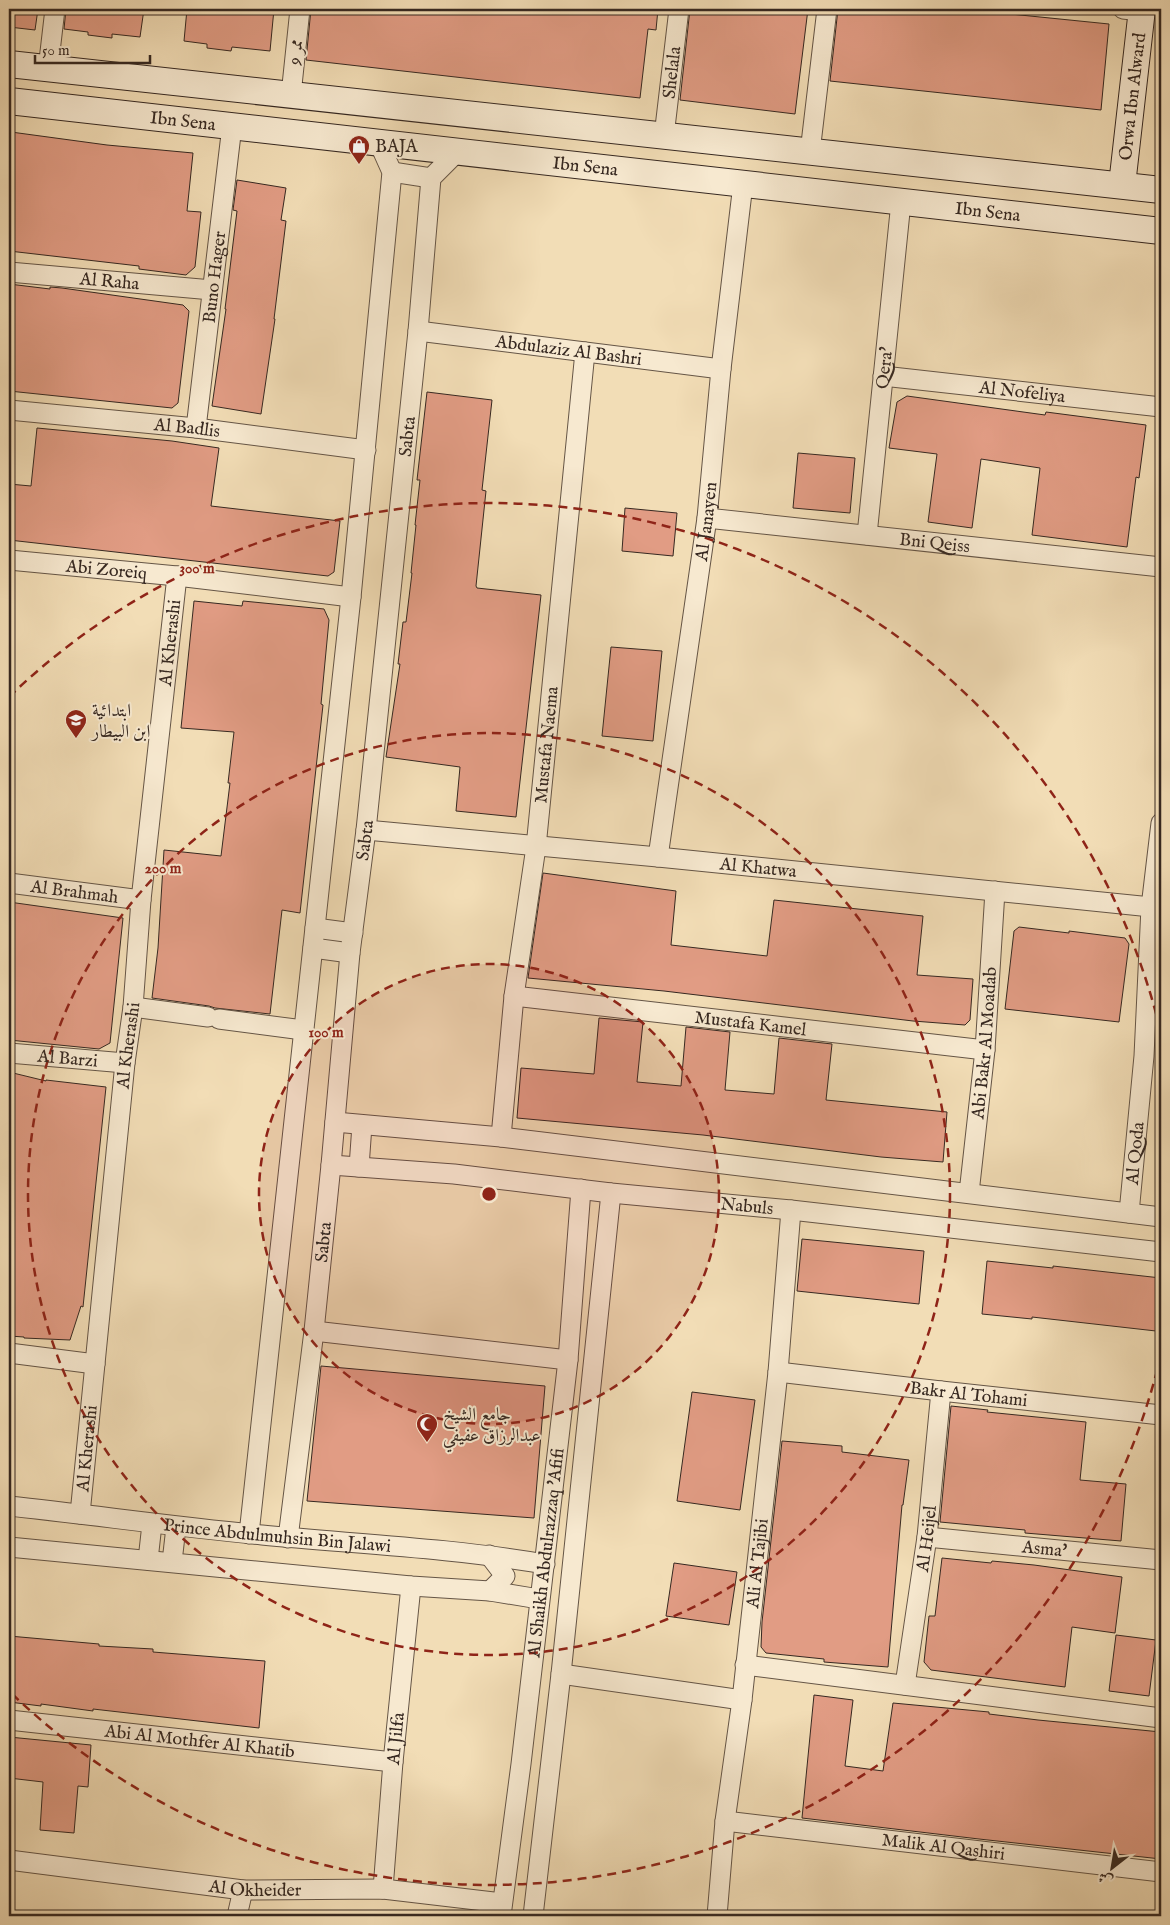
<svg xmlns="http://www.w3.org/2000/svg" width="1170" height="1925" font-family="'IM FELL English',Amiri,serif">
<rect width="100%" height="100%" fill="#f2ddb6"/>
<filter id="stains"><feTurbulence type="fractalNoise" baseFrequency=".004" numOctaves="4"/><feColorMatrix values="0 0 0 0 .2 0 0 0 0 .09 0 0 0 0 .02 0 0 0 .5 -.17"/></filter>
<radialGradient id="worn" r=".72"><stop offset=".6" stop-color="#630" stop-opacity="0"/><stop offset="1" stop-color="#630" stop-opacity=".3"/></radialGradient>
<path fill="#e19c84" stroke="#362821" d="M9,9H38L35,30L9,27Z
M66,9H144L140,37L112,34V38L88,35V32L64,29Z
M187,9H274L270,51L232,47L231,51L207,48V44L184,41Z
M311,9H658L656,30L648,29L640,98L306,60Z
M690,9H808L795,114L680,100Z
M838,9H961L1109,24L1101,110L830,81Z
M11,132L107,145L193,153L187,211L201,212L195,267L186,275L139,269V266L9,251V152Z
M237,180L286,188L281,220L286,221L274,319H275L261,414L212,406L226,309H225L237,211L233,210Z
M9,284L50,289V287L62,288L183,305L189,311L178,403L172,408L9,391Z
M427,392L492,400L482,490L486,491L476,586L477,588L541,595L516,817L456,811L460,767L386,757L400,664H398L403,622H406L412,573H411L416,525H415L420,480H417Z
M907,396L1045,415L1046,412L1146,425L1139,478L1136,477L1127,547L1032,535L1040,468L981,459L972,528L928,522L937,454L889,448L897,402Z
M37,428L172,441L219,448L211,506L340,521L334,572L328,576L9,540V484L31,486Z
M798,453L855,458L850,513L793,508Z
M625,508L677,513L673,556L622,551Z
M194,601L242,606L243,601L324,609L329,620L321,704L323,705L300,913L282,910L270,1014L215,1008L209,1006L152,998L158,948L164,850L221,856L230,783H228L234,732L181,728Z
M611,647L662,651L653,741L602,736Z
M543,873L676,891L671,945L767,956L774,900L923,916L917,975L973,979L970,1020L965,1025L913,1021L664,991L528,978Z
M9,902L123,918L110,1043L99,1049L9,1040Z
M1019,927L1069,933V931L1125,938L1129,944L1119,1022L1005,1009L1014,931Z
M599,1018L643,1022L637,1082L681,1086L686,1027L730,1032L725,1090L774,1094L779,1038L832,1044L826,1100L947,1112L943,1162L881,1157L703,1135L517,1118L521,1068L594,1074Z
M9,1072L46,1081V1080L106,1087L83,1307L81,1306L70,1340L24,1338V1337L9,1336Z
M802,1239L924,1251L919,1304L797,1291Z
M987,1261L1053,1268V1266L1161,1278L1156,1331L1032,1317V1319L982,1314Z
M321,1366L545,1386L534,1518L307,1501Z
M692,1392L755,1400L740,1510L677,1501Z
M951,1406L988,1410L987,1412L1086,1422L1080,1480L1126,1484L1121,1541L1025,1533V1530L940,1522Z
M782,1441L842,1446V1452L909,1460L903,1505H902L888,1667L824,1662V1659L766,1653L761,1647L762,1622Z
M942,1558L991,1563L992,1561L1034,1565L1122,1577L1115,1633L1072,1627L1065,1687L931,1670L924,1662L929,1616H935Z
M674,1563L737,1572L729,1625L666,1616Z
M1116,1635L1156,1640L1149,1696L1109,1691Z
M9,1636L99,1644V1646L153,1649V1652L265,1661L259,1728L93,1709V1711L41,1704V1706L9,1702Z
M814,1695L853,1700L845,1766L883,1771L893,1703L989,1712V1714L1038,1720L1161,1732V1859L979,1839L802,1818Z
M9,1737L91,1745L88,1787L78,1786L74,1833L40,1830L43,1782L9,1778Z"/>
<g fill="none" stroke-linecap="round" stroke-linejoin="round">
<g stroke="#655546" stroke-width="21">
<g id="street">
<path d="M1123,9L1141,11"/>
<path d="M48,69L55,9"/>
<path d="M291,95L300,9"/>
<path id="s1" d="M664,136L679,9"/>
<path d="M810,152L827,9"/>
<path d="M392,172L431,178"/>
<path id="s2" d="M9,272L212,290"/>
<path id="s3" d="M418,331L721,369"/>
<path id="s4" d="M883,376L1161,407"/>
<path id="s5" d="M9,410L196,428L366,450"/>
<path id="s6" d="M196,428L232,126"/>
<path id="s7" d="M707,518L1161,567"/>
<path id="s8" d="M867,535L901,202"/>
<path id="s9" d="M9,560L177,576L351,597"/>
<path id="s10" d="M366,830L658,857L1151,907"/>
<path id="s11" d="M658,857L707,518L721,369L743,184"/>
<path id="s12" d="M9,883L141,900"/>
<path d="M315,928L353,933"/>
<path d="M313,948L350,953"/>
<path id="s13" d="M514,996L985,1050"/>
<path d="M133,1007L208,1017"/>
<path d="M219,1019L303,1030"/>
<path id="s14" d="M9,1053L125,1063"/>
<path d="M335,1122L501,1137L1161,1217"/>
<path id="s15" d="M501,1137L514,996L536,847L585,352"/>
<path id="s16" d="M331,1165L454,1174L611,1193L791,1210L1161,1252"/>
<path d="M359,1167L362,1125"/>
<path id="s17" d="M969,1193L985,1050L995,891"/>
<path id="s18" d="M1129,1213L1144,1056L1151,907L1161,823"/>
<path d="M314,1331L568,1360"/>
<path d="M9,1353L95,1364"/>
<path id="s19" d="M778,1372L941,1391L1161,1415"/>
<path id="s20" d="M9,1506C93,1515 177,1527 262,1535C356,1544 451,1548 545,1564"/>
<path id="s21" d="M80,1514L125,1063L133,1007L141,900L177,576"/>
<path d="M249,1534L351,597L392,172L379,143"/>
<path id="s22" d="M927,1537L1161,1560"/>
<path id="s23" d="M288,1538L314,1331L331,1165L350,953L366,830L418,331L431,178L457,152"/>
<path d="M9,1547L411,1586L490,1591L539,1599"/>
<path d="M489,1555L505,1576L490,1591"/>
<path d="M148,1560L152,1524"/>
<path d="M172,1562L176,1527"/>
<path d="M745,1665L1161,1718"/>
<path d="M561,1674L742,1700"/>
<path id="s24" d="M905,1685L927,1537L941,1391"/>
<path id="s25" d="M9,1720L393,1762"/>
<path id="s26" d="M725,1821L1161,1872"/>
<path id="s27" d="M9,1860L243,1890L383,1889L502,1903"/>
<path id="s28" d="M383,1889L393,1762L411,1586"/>
<path d="M237,1916L243,1890"/>
<path id="s29" d="M501,1916L521,1764L568,1360L581,1189"/>
<path d="M533,1916L561,1674L611,1193"/>
<path id="s30" d="M717,1916L725,1821L742,1700L778,1372L791,1210"/>
</g>
</g>
<g stroke="#362821" stroke-width="28">
<g id="secondary">
<path d="M9,64L1161,190"/>
<path id="s31" d="M9,101L1161,231"/>
<path id="s32" d="M1122,185L1142,9"/>
</g>
</g>
<use href="#street" stroke="#f7e9d0" stroke-width="19"/>
<use href="#secondary" stroke="#f7e9d0" stroke-width="26"/>
</g>
<circle cx="489" cy="1194" r="230" fill="#8f2418" fill-opacity=".12"/>
<g fill="none" stroke="#8f2418" stroke-width="2.5" stroke-dasharray="9 6">
<circle cx="489" cy="1194" r="230"/>
<circle cx="489" cy="1194" r="461"/>
<path d="M1161 1355A691 691 0 0 1 9 1691M9 697A691 691 0 0 1 1161 1033"/>
</g>
<defs>
<g id="shop-pin" transform="scale(1.125)"><path d="M0 17L-7.5 6A9.5 9.5 0 1 1 7.5 6Z" fill="#8f2418" stroke="#f7e9d0"/><path d="M-5-2.5h2.3a2.7 3.5 0 0 1 5.4 0H5L5.5 6h-11ZM-1.5-2.5h3a1.5 2.3 0 0 0-3 0Z" fill="#fff"/></g>
<g id="school-pin" transform="scale(1.125)"><path d="M0 17L-7.5 6A9.5 9.5 0 1 1 7.5 6Z" fill="#8f2418" stroke="#f7e9d0"/><path d="M0-5L7-2L0 1L-7-2ZM-4 1L0 2.5L4 1V4Q0 6-4 4Z" fill="#fff"/></g>
<g id="mosque-pin" transform="scale(1.125)"><path d="M0 17L-7.5 6A9.5 9.5 0 1 1 7.5 6Z" fill="#8f2418" stroke="#f7e9d0"/><path d="M3.5-4.9A6 6 0 1 0 3.5 4.9A5 5 0 1 1 3.5-4.9Z" fill="#fff"/></g>
</defs>
<g fill-rule="evenodd">
<use href="#shop-pin" x="359" y="146"/>
<use href="#school-pin" x="76" y="720"/>
<use href="#mosque-pin" x="427" y="1424"/>
</g>
<g text-anchor="middle" stroke-width="4" stroke-linejoin="round" paint-order="stroke">
<g font-size="18" fill="#362821" stroke="#f7e9d0">
<text transform="translate(295 52) rotate(-84)" y="6">ممر 9</text>
<text dy="6" stroke="none"><textPath href="#s1" startOffset="64">Shelala</textPath></text>
<text dy="6" stroke="none"><textPath href="#s32" startOffset="89">Orwa Ibn Alward</textPath></text>
<text dy="6" stroke="none"><textPath href="#s31" startOffset="175">Ibn Sena</textPath></text>
<text dy="6" stroke="none"><textPath href="#s31" startOffset="580">Ibn Sena</textPath></text>
<text dy="6" stroke="none"><textPath href="#s31" startOffset="985">Ibn Sena</textPath></text>
<text dy="6" stroke="none"><textPath href="#s6" startOffset="152">Buno Hager</textPath></text>
<text dy="6" stroke="none"><textPath href="#s2" startOffset="101">Al Raha</textPath></text>
<text dy="6" stroke="none"><textPath href="#s3" startOffset="152">Abdulaziz Al Bashri</textPath></text>
<text dy="6" stroke="none"><textPath href="#s8" startOffset="168">Qera'</textPath></text>
<text dy="6" stroke="none"><textPath href="#s4" startOffset="140">Al Nofeliya</textPath></text>
<text dy="6" stroke="none"><textPath href="#s5" startOffset="179">Al Badlis</textPath></text>
<text dy="6" stroke="none"><textPath href="#s23" startOffset="1108">Sabta</textPath></text>
<text dy="6" stroke="none"><textPath href="#s11" startOffset="339">Al Janayen</textPath></text>
<text dy="6" stroke="none"><textPath href="#s7" startOffset="229">Bni Qeiss</textPath></text>
<text dy="6" stroke="none"><textPath href="#s9" startOffset="98">Abi Zoreiq</textPath></text>
<text dy="6" stroke="none"><textPath href="#s21" startOffset="876">Al Kherashi</textPath></text>
<text dy="6" stroke="none"><textPath href="#s15" startOffset="395">Mustafa Naema</textPath></text>
<text dy="6" stroke="none"><textPath href="#s23" startOffset="702">Sabta</textPath></text>
<text dy="6" stroke="none"><textPath href="#s10" startOffset="394">Al Khatwa</textPath></text>
<text dy="6" stroke="none"><textPath href="#s12" startOffset="66">Al Brahmah</textPath></text>
<text dy="6" stroke="none"><textPath href="#s13" startOffset="238">Mustafa Kamel</textPath></text>
<text dy="6" stroke="none"><textPath href="#s17" startOffset="151">Abi Bakr Al Moadab</textPath></text>
<text dy="6" stroke="none"><textPath href="#s21" startOffset="471">Al Kherashi</textPath></text>
<text dy="6" stroke="none"><textPath href="#s14" startOffset="59">Al Barzi</textPath></text>
<text dy="6" stroke="none"><textPath href="#s18" startOffset="60">Al Qoda</textPath></text>
<text dy="6" stroke="none"><textPath href="#s16" startOffset="418">Nabuls</textPath></text>
<text dy="6" stroke="none"><textPath href="#s23" startOffset="298">Sabta</textPath></text>
<text dy="6" stroke="none"><textPath href="#s19" startOffset="192">Bakr Al Tohami</textPath></text>
<text dy="6" stroke="none"><textPath href="#s21" startOffset="66">Al Kherashi</textPath></text>
<text dy="6" stroke="none"><textPath href="#s20" startOffset="270">Prince Abdulmuhsin Bin Jalawi</textPath></text>
<text dy="6" stroke="none"><textPath href="#s24" startOffset="148">Al Heijel</textPath></text>
<text dy="6" stroke="none"><textPath href="#s22" startOffset="118">Asma'</textPath></text>
<text dy="6" stroke="none"><textPath href="#s29" startOffset="366">Al Shaikh Abdulrazzaq 'Afifi</textPath></text>
<text dy="6" stroke="none"><textPath href="#s30" startOffset="355">Ali Al Tajibi</textPath></text>
<text dy="6" stroke="none"><textPath href="#s28" startOffset="151">Al Jilfa</textPath></text>
<text dy="6" stroke="none"><textPath href="#s25" startOffset="192">Abi Al Mothfer Al Khatib</textPath></text>
<text dy="6" stroke="none"><textPath href="#s26" startOffset="220">Malik Al Qashiri</textPath></text>
<text dy="6" stroke="none"><textPath href="#s27" startOffset="248">Al Okheider</textPath></text>
</g>
<g font-size="18" fill="#362821" stroke="#f7e9d0" text-anchor="start">
<text x="375" y="152">BAJA</text>
<text x="92" y="716">ابتدائية<tspan x="92" dy="21">ابن البيطار</tspan></text>
<text x="443" y="1420">جامع الشيخ<tspan x="443" dy="21">عبدالرزاق عفيفي</tspan></text>
</g>
</g>
<circle cx="489" cy="1194" r="8" fill="#8f2418" stroke="#f7e9d0" stroke-width="2.5"/>
<g font-size="15" text-anchor="middle" font-weight="bold" fill="#8f2418" stroke="#f7e9d0" stroke-width="4" stroke-linejoin="round" paint-order="stroke">
<text x="197" y="573">300 m</text>
<text x="163" y="873">200 m</text>
<text x="326" y="1037">100 m</text>
</g>
<rect width="1170" height="1925" fill="none" stroke="#f2ddb6" stroke-width="30"/>
<rect x="10" y="10" width="1150" height="1905" fill="none" stroke="#362821" stroke-width="2.5"/>
<rect x="15" y="15" width="1140" height="1895" fill="none" stroke="#362821"/>
<g transform="translate(1112 1868) rotate(211)" stroke="#f7e9d0" stroke-width="4" paint-order="stroke">
<path d="M0-4L9 19L0 12L-9 19Z" fill="#362821"/>
<text y="-8" font-size="14" font-weight="bold" text-anchor="middle" fill="#362821">ش</text>
</g>
<path d="M35 55v8h115v-8" fill="none" stroke="#362821" stroke-width="2.5"/>
<text x="42" y="55" font-size="15" fill="#362821" stroke="#f7e9d0" stroke-width="4" paint-order="stroke">50 m</text>
<rect width="100%" height="100%" filter="url(#stains)"/>
<rect width="100%" height="100%" fill="url(#worn)"/>
</svg>
